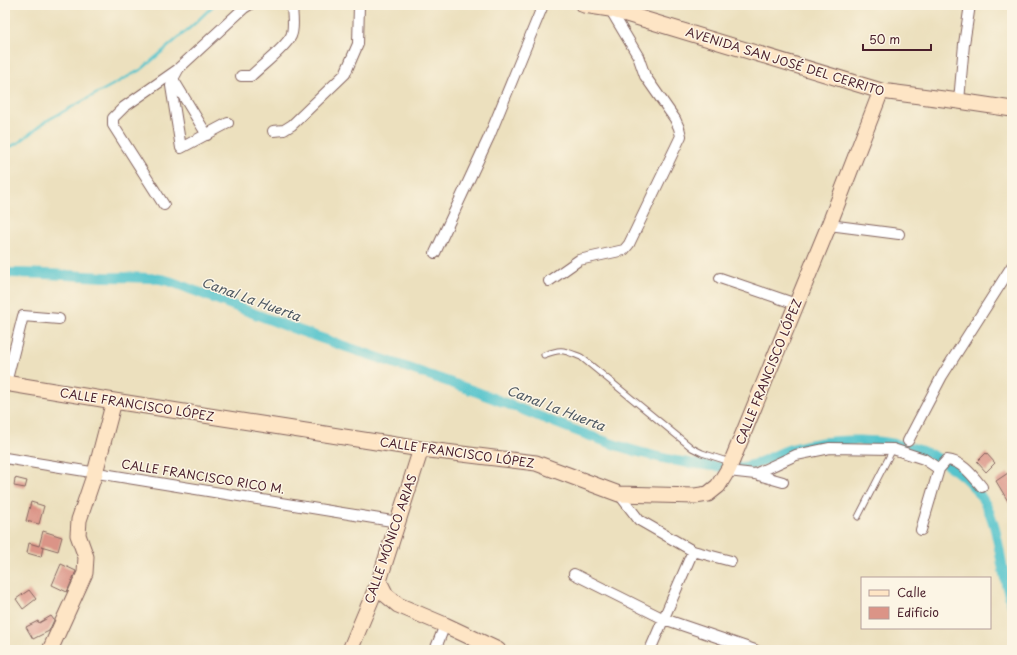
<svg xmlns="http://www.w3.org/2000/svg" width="1017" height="655" font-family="'Playpen Sans',sans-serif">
<rect width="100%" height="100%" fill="#fcf5e5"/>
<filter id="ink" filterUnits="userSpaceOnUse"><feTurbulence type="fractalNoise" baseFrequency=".025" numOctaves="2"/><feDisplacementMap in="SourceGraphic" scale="8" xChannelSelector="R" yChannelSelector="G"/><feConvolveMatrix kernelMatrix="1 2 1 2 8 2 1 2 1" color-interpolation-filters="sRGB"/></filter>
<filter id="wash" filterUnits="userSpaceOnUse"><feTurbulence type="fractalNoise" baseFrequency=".012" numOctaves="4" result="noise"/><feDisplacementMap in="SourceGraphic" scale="16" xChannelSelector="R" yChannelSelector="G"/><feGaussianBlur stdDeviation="0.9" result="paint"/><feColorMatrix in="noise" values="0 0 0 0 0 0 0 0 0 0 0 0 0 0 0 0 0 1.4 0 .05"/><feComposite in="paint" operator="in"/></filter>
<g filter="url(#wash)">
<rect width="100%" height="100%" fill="#ece0be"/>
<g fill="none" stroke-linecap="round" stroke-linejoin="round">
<path stroke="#57c4cc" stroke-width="2.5" d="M5,149L18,143L46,121L142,69L192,26L214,5"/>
<path stroke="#57c4cc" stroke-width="10" d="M5,273C38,273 70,275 103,277C121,277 141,277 160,279C173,281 186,288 198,292C227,303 255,314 284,325C347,348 411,368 474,391C545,417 622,455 697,464C712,466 728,468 743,467C760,465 775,454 791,449C830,437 889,437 927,453C936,456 944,462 952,468C1006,505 993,550 1012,605"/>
</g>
<g id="blocks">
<path fill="#db9487" d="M986,453L995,463L986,472L977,462Z
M1008,473L1012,479V508L996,481Z
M15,478L27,481L25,488L14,486Z
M31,502L44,506L39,524L26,521Z
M43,531L62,537L58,551L41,546L43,547L41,557L27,553L29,543L39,546Z
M61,564L76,571L67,592L52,585Z
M29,590L36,599L23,609L16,599Z
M51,616L54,620L49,631L33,639L26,627L38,621L39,623Z"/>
</g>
</g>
<g filter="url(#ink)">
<use href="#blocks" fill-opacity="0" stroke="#83635e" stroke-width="1"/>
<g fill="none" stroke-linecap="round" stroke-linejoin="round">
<g stroke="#83635e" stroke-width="7">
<path id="lane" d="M544,355C562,348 563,350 581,357L692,448L702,453L730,462
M858,517L893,449"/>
</g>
<g stroke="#83635e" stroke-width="12">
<path id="street" d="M241,76H251C261,66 285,48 291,36C295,27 292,15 292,5
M173,79L207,135
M959,101L964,44L970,5
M228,123L181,148L171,86L173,79L179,68L244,8L249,5
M273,131L284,130L292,125L345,74L358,44L359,5
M164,205L113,125V118L124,107L177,70
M829,225L899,234
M435,253L489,137L543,5
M720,278L796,304
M549,281L579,260L624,250L629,244L681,136L679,128L675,119L645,76L638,56L610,9
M6,383L23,316L59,319
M908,441L942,376L1012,266
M5,458L398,522
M728,471L755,474L796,455L830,448L893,449L924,459L939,469
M755,474L783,482
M619,494L639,520L693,551L731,561
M921,530L939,469L947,460C962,461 973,476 982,487
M574,574L664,619L755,650
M435,650L445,625
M650,650L693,551"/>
</g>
<g stroke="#83635e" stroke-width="17">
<path id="secondary" d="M584,5L610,9L881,91L959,101L1012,109
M5,383L114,401L421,449L536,463L619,494L695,496L708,494L718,486L729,468L829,225L881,91
M379,581L386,595L398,605L445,625L498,650
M50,650L85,573L86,557L78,535L79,520L95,473L114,401
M350,650L379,581L421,449"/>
</g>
<use href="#lane" stroke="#fff" stroke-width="5"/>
<use href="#street" stroke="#fff" stroke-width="10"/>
<use href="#secondary" stroke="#fee5c5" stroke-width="15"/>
</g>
</g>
<g text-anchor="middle" stroke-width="3" stroke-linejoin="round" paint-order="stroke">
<g font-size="12" fill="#4a1f2b" stroke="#fcf5e5">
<text transform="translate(785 62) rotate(17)" y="4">AVENIDA SAN JOSÉ DEL CERRITO</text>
<text transform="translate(769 372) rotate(-68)" y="4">CALLE FRANCISCO LÓPEZ</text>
<text transform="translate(137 405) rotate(9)" y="4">CALLE FRANCISCO LÓPEZ</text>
<text transform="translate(457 453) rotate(8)" y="4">CALLE FRANCISCO LÓPEZ</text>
<text transform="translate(203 477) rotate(9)" y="4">CALLE FRANCISCO RICO M.</text>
<text transform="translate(391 539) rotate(-71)" y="4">CALLE MÓNICO ARIAS</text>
</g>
<g font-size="13" font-style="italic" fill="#4f5963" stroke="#fcf5e5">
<text transform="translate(251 299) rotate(20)" y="5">Canal La Huerta</text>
<text transform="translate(556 408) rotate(21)" y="5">Canal La Huerta</text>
</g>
</g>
<rect width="1017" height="655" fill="none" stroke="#fcf5e5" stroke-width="20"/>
<rect x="861" y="577" width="130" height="52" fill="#fcf5e5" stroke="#b59f9b"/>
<rect x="869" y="590" width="20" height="6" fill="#fee5c5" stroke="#b59f9b"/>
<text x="897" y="597" font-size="12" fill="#4a1f2b">Calle</text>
<rect x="869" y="607" width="20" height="12" fill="#db9487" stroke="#b59f9b"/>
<text x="897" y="617" font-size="12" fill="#4a1f2b">Edificio</text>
<path d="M863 44v6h68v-6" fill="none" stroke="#4a1f2b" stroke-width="2"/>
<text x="869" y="44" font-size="12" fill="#4a1f2b" stroke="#fcf5e5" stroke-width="3" paint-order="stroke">50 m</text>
</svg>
